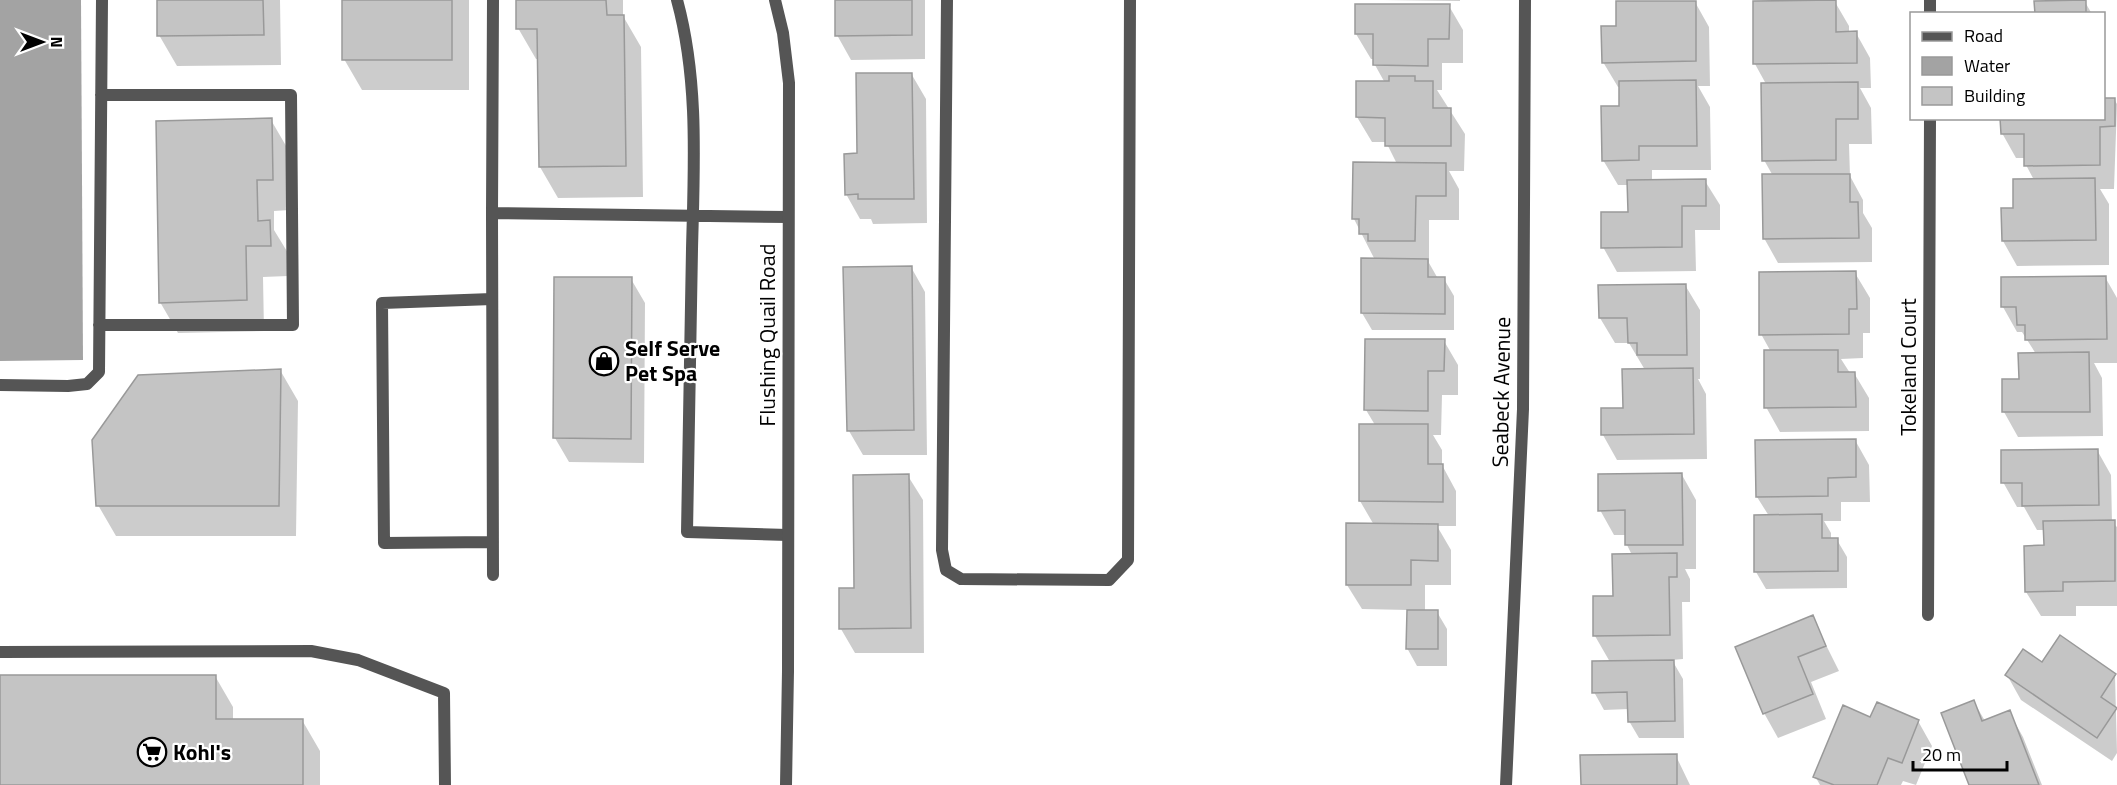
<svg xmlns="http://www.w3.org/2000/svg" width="2117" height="785" font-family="'Titillium Web',sans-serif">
<rect width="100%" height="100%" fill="#fff"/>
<path fill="#a3a3a3" d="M0,0H81L83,360L0,361Z"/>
<path fill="#0003" d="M158,0H280L281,65L177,66L159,35Z
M344,0H469V90H362L344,59Z
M518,0H623V16L641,47L643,197L558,198L540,167L539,59H536L518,28Z
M836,0H925V59L851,60L837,35Z
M1383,0H1460V1Z
M1695,2L1709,27L1710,86H1698L1710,107L1711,170H1652V181H1705L1720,205V230H1695L1696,271L1617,272L1603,247L1629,214V185H1618L1603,160L1620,108V87H1618L1603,62L1618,27Z
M1835,2L1849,26V33H1856L1870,58L1871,88H1860L1871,108L1872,144H1849L1850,176L1863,200V213L1872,228V262L1778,263L1764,238L1773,176L1764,160L1766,84L1755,64L1754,3Z
M2085,2L2092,14H2036Z
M1449,6L1463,30V63H1442V90H1437L1465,134L1464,171H1449L1459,189V220H1429V263L1437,277L1444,279L1454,296V330H1372L1362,313L1375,260L1354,219L1397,164L1386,142H1372L1357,117V83H1385L1375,65V59H1371L1356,34Z
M912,75L926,99L927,223L873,224L871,219H860L846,194L859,155Z
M2104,99H2114L2117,104L2114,189H2100L2109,204V265L2017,266L2003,241L2014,209L2034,180L2026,165V158H2016L2002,133L2104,118Z
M271,120L289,151L290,210L274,211V230L288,253V276L263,277L264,331L178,333L160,302Z
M911,267L925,292L927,455H863L849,431Z
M1855,273L1870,298V333H1863V358L1841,359L1850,373H1854L1869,398V431L1780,432L1766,407L1771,352L1761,334Z
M2105,277L2117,298V363H2094L2102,378L2103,436L2018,437L2004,412V381H2021L2036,354L2022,332H2017L2003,307Z
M631,279L645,303L644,463L569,462L555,438Z
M1685,285L1700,310V379H1698L1706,394L1707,459L1617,460L1603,435L1624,410L1645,370L1629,343H1615L1600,318V286Z
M1444,341L1458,365V395H1442L1441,435H1433L1442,450V465L1456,491V526H1437L1451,550V585H1425V612H1437L1447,629V666H1417L1407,648L1408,610L1362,609L1347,585L1374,525L1360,501L1375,425L1366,410Z
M280,370L298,401L296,536H116L98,505Z
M1855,440L1869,465L1870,502H1841V521H1824L1831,533V540H1837L1847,557V588L1766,589L1756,572L1769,516L1757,497Z
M2097,450L2111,475L2112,522L2117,527V606H2076V616H2041L2026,592L2045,547V530H2037L2024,507H2017L2003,482Z
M1682,475L1696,500V569H1685L1690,579V602H1682L1683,659L1672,660L1683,679L1684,738H1639L1629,721V709L1604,710L1594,692L1610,662L1595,636L1632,555L1627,545L1626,535H1614L1600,510Z
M908,476L923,500L924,653H855L841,629L856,589Z
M1812,617L1839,671L1811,682L1826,719L1778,738L1764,713Z
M2042,664L2115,675L2117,753L2112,761L2021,700L2007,675Z
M215,676L233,707V720H302L320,751V785H0V677Z
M1974,702L1985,721L2009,712L2023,737L2042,785H1971Z
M1871,719L1918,721L1932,746L1916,785L1903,781L1901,785H1820L1815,776Z
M1676,756L1690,785H1582Z"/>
<path fill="#c4c4c4" stroke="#999" stroke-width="1.5" d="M157,0H263L264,35L157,36Z
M342,0H452V60H342Z
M516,0H606L607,15H624L626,166L539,167L537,29H516Z
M835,0H912V35L835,36Z
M1836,0V32L1857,31V63L1753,64V1Z
M2086,0V14H2035L2034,1Z
M1616,1H1696V61L1602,63L1601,26H1616Z
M1355,4H1450L1449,39H1428V66L1373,65V34H1355Z
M856,73H912L914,199H858V194L845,195L844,154L857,153Z
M1389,76H1415V81H1433V108H1451V146H1385V118L1356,117V81H1389Z
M1696,80L1697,146H1639V160L1602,161L1601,106H1619V81Z
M1858,82V119H1836V160L1762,161L1761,83Z
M2104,98H2115V126L2100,127V165L2024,166V134H2001L2000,118H2104Z
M272,118L273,180H257L258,221L270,220L271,246H246L247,300L159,303L156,121Z
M1353,162L1446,163V196H1416L1415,241H1368V234H1359V219H1352Z
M1762,174H1850V202H1858L1859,238L1763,239Z
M2095,178L2096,240L2002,241L2001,208H2013V179Z
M1706,179V206H1682V247L1601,248V212H1628L1627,180Z
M1361,258L1428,259V277H1445V314L1361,313Z
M912,266L914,430L847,431L843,267Z
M1856,271L1857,309H1849V334L1759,335V272Z
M2106,276L2107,339L2025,340V325H2017L2016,307H2001V277Z
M554,277H632L631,439L553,438Z
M1686,284L1687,355H1637V343H1628L1627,318H1599L1598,285Z
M1365,339H1445L1444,371H1428V411L1364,410Z
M1764,350H1838V372H1855L1856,407L1764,408Z
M2089,352L2090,412H2002V379H2019L2018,353Z
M1693,368L1694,434L1601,435V408H1623L1622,369Z
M281,369L279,506H96L92,440L138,375Z
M1359,424H1428V464H1443V502L1359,501Z
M1856,439V477L1828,478V496L1756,497L1755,440Z
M2098,449L2099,505L2022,506V483H2001V450Z
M1682,473L1683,545H1625V510L1598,511V474Z
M909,474L911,628L839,629V588H854L853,475Z
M1822,514V538H1838V571L1754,572V515Z
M2115,520V581L2063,582V591L2025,592L2024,546L2044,545L2043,521Z
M1346,523L1438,524V561L1411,560V585H1346Z
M1677,553V577H1669L1670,635L1593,636V596H1613L1612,554Z
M1407,610H1438V649H1406Z
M1813,615L1826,646L1798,657L1813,694L1763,714L1735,647Z
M2060,635L2116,674L2101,697L2117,708L2097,738L2005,675L2023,649L2042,662Z
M1674,660L1675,721L1628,722L1627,692L1592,693V661Z
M0,675H216V719H303V785H0Z
M1974,700L1982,721L2010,710L2039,785H1969L1941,713Z
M1877,702L1919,720L1902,763L1888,758L1877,785H1834L1813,777L1843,705L1870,717Z
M1677,754V785H1581L1580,755Z"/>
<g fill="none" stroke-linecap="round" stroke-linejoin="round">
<path stroke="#555" stroke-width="12" d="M493,0L492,213L788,217
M677,0C699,80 694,167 692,249C691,344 689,438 687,532L788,535
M947,0L942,550L946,570L961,579L1109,580L1128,560L1130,0
M492,213L493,575
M492,299L382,303L384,543L493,542
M99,325H293L291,95H101
M0,385L68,386L87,384L99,372L102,0
M0,652L311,651L358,660L444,693L445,785
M786,785L788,671"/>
<path stroke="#555" stroke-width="12" d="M775,0L783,33L789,83L788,671
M1930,14V0
M1928,615L1930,118
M1506,785L1523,409L1525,0"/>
</g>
<defs>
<g id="shop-ring" transform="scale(1.5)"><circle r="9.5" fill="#fff" stroke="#000" stroke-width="1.5"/><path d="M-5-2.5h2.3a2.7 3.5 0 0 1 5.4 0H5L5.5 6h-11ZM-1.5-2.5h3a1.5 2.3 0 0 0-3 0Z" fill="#000"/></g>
<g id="supermarket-ring" transform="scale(1.5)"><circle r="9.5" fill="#fff" stroke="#000" stroke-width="1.5"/><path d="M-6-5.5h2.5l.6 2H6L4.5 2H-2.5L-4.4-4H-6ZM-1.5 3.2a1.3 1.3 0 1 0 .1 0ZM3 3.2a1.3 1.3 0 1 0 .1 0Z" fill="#000"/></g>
</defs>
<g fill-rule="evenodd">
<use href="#shop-ring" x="604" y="361"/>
<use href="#supermarket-ring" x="152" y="752"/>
</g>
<g text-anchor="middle" stroke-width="4.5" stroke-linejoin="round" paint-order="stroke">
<g font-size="22" fill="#000" stroke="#fff">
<text transform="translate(767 335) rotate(-90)" y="8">Flushing Quail Road</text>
<text transform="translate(1908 367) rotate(-90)" y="8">Tokeland Court</text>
<text transform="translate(1501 392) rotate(-89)" y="8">Seabeck Avenue</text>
</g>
<g font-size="22" font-weight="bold" fill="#000" stroke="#fff" text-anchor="start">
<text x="625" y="356">Self Serve<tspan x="625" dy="25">Pet Spa</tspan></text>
<text x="173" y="760">Kohl's</text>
</g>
</g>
<rect x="1910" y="12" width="195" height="108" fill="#ffffff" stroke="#999999" stroke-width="1.5"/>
<rect x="1922" y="32" width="30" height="9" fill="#555555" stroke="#999999" stroke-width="1.5"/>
<text x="1964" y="42" font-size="18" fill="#000000">Road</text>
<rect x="1922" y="57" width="30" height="18" fill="#a3a3a3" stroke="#999999" stroke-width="1.5"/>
<text x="1964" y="72" font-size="18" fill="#000000">Water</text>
<rect x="1922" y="87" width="30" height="18" fill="#c4c4c4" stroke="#999999" stroke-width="1.5"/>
<text x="1964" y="102" font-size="18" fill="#000000">Building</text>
<g transform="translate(42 42) rotate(90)" stroke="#ffffff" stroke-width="4.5" paint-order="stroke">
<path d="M0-4.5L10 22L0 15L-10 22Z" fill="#000000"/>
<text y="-9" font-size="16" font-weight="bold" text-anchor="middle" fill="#000000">N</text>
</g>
<path d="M1913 761v9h94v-9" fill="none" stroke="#000000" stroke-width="3"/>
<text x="1922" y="761" font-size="18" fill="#000000" stroke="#ffffff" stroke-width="4.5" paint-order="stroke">20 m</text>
</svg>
